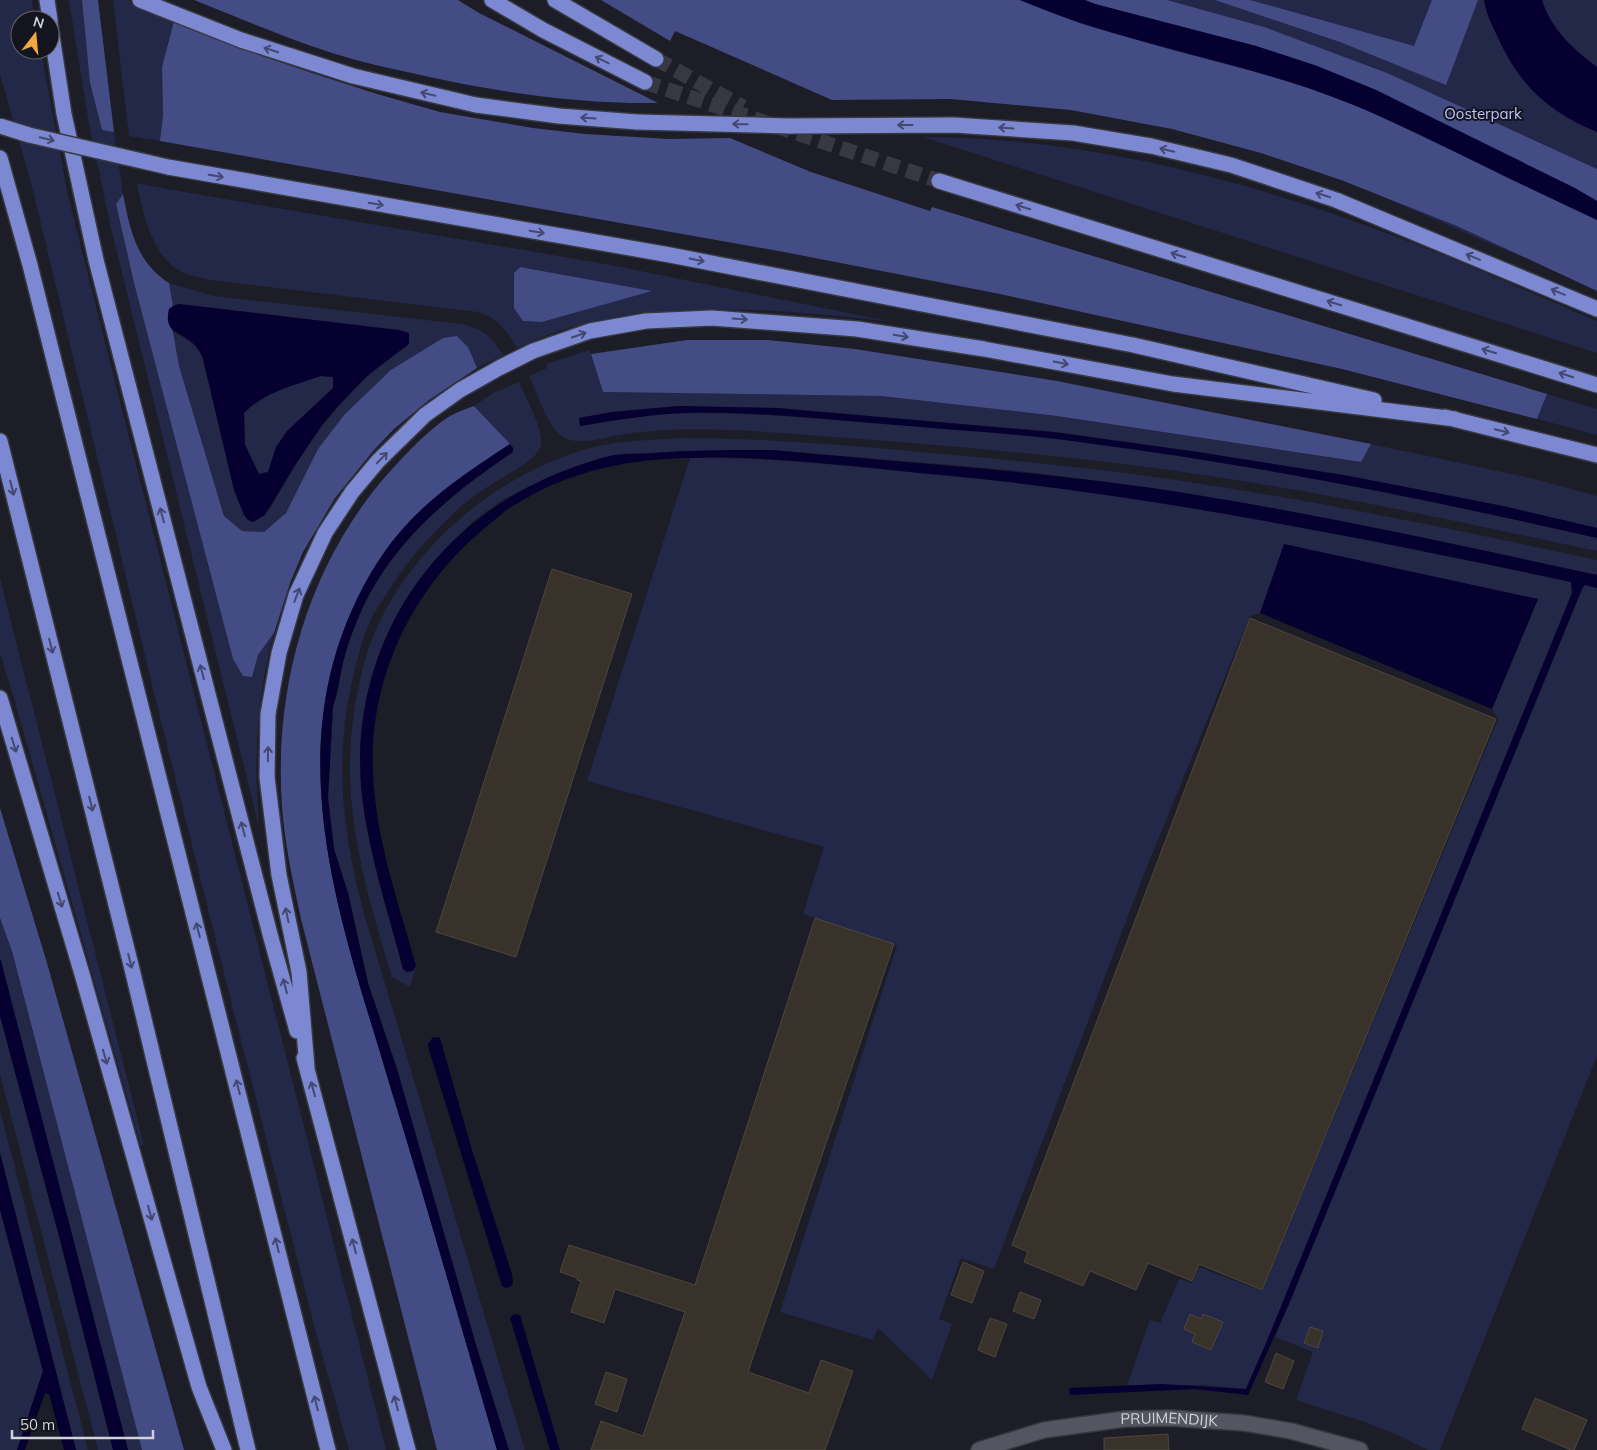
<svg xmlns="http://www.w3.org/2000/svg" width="1597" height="1450" font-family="Mulish,sans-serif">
<rect width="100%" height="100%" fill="#1c1d26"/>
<path fill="#232748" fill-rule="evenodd" d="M0,0H32L35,20H20V50H41L68,196L386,1450H349L316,1333L233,1009L155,697L32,187L0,74Z
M69,0H82L90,83L102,130L114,132L123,194L116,204L134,283L233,659L252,677L258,655L274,633C256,697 254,762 259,828L110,224L88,119Z
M113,0H128L174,21L162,67L163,115L160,141L129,136Z
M748,0H1597V285L1498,247L1252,140Z
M923,137C1096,137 1274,187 1433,251C1488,273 1542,298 1597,321V353Z
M137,183L167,189L611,265L893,322C808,312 726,304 641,314C598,319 555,329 517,348C507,331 497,317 477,312L211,280C202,278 193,277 184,273C153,260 142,212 137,183ZM520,267L650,291L542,322L514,273Z
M169,283L214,296L462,324C484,330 491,335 503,355L477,368L468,347L318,449L286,513L264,532L242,531L224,516L179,366L173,332C188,339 197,344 203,359L234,490L244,515L270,509C304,445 348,384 409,344L221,309L179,304L173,306Z
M589,350L591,354L603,392L881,396L1057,416L1360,462L1371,444L1535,479L1597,496V528L1503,506L1349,476L1198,452L1054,432L777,408L679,406L612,412L579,418L581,426C616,420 652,413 688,413C762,412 836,421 910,426C966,431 1023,434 1079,442C1253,464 1426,499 1597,538V551C1473,525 1348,497 1223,478C1076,455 929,444 782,433C726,429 670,426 614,436C599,439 579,445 565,438C548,430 537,392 529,376L547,368L546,364Z
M321,376L333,377V388L276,447L268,472L259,474L245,445L244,413C264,392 295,385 321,376Z
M519,382C525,397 547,434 540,448C533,463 503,476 489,486C478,493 466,502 456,511C429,536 405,563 386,595C381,602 376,609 372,617C362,638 357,660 352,682C334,763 343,831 363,910L525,1450H509L476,1345L397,1069L368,983L348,893L334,849L328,798L333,706C339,690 340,672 345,655C348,645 351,635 355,626C384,549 446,497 513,452V448L474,406L493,393Z
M1547,394L1597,409V435L1537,419Z
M681,438C764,438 848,445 931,453C1013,460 1095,468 1176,480C1318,501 1458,530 1597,560V575L1397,532L1152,488L1020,471L771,450L678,451L654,453L549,477L502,500L472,522L445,549L369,688L362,726L360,750L361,786L370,842L403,969L412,971L416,966L410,987L392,977C372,912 353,848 350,779C348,739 358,671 374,634C412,545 500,471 594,447C622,440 652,440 681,438Z
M690,458C765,457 839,465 913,472C985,479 1056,487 1127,497C1276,520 1423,551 1571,582L1572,593L1269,1336L1246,1389L1201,1385H1127L1150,1320L1160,1323L1179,1279L1192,1283L1199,1267L1262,1291L1498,719L1492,709L1538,599L1284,545L1260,613L1250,616L1142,879L994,1269L961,1258L939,1319L952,1324L932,1380L878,1328L873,1340L780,1312L897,945L803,914L824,847L587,781Z
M0,578L144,1145L141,1146L15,702L0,653Z
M1585,585L1597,588V1056L1440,1450H1428L1402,1437L1365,1422L1296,1400L1313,1352L1275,1337L1582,589Z
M0,918L12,951L142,1450H128L0,959Z
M0,1016L60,1240L113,1450H98L0,1074Z
M0,1110L88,1450H76L0,1153Z
M0,1210L43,1371L17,1450H0Z"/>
<path fill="#444c85" d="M82,0H98L114,132L102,130L90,83Z
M194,0H458L479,13L658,103C579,104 502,93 425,76C393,69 360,62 329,52C283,37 239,18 194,0Z
M601,0H1020L1082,24L1176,51L1252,71L1309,88L1365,109L1597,220V291L1457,226L1341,180L1261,153L1172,129L1071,110L951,99L832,100L675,31L670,41Z
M1085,0H1167L1264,27L1387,73L1597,169V201L1376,90L1317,66L1256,46L1095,4Z
M1215,0H1250L1414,46L1432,0H1478L1446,85L1340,42Z
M174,21L242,49L309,72L377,94L440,112L533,128L585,134L669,139L730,138L811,172L930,211L932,207L1547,394L1537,419L1342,369L1000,294L784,252L160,141L163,115L162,67Z
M123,194C130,229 136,262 169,283L173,306L169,309L170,325L173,332L179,366L224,516L242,531L264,532L286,513L318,449L345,414L391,370L443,338L457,336L468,347L477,368L429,400L394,429L373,451L335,498L303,552L290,583L274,633L258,655L252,677L243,676L233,659L134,283L116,204Z
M520,267L652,291L542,322L523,321L514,308V273Z
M687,340H768L855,349L1057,381L1371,444L1361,462L1057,416L881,396L603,392L591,354Z
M474,406L510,444C475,467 438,491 409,522C385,547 366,578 352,610C281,769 345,933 391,1089C428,1209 462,1330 497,1450H437L301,919C293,882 285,845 282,807C274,691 305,575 379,484C397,463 426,431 450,416C457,412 466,409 474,406Z
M0,808L47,963L184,1450H142L12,951L0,918Z"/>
<path fill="#060030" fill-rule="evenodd" d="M1020,0H1085L1095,4L1256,46L1317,66L1376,90L1575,188L1597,201V220C1559,202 1522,185 1484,166C1427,138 1370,109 1308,88C1213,56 1113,40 1020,0Z
M1484,0H1542C1551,29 1573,49 1597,67V132C1549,112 1521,87 1499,40C1493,27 1486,14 1484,0Z
M179,304L399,330L409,333V344L367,376L337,407L322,425L294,467L265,515L253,522L248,520L244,515L234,490L203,359C200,351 196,345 189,340C176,330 164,331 169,309L173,306ZM321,376L333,377V388L287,431L276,447L268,472L259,474L245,445L244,413C264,392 295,385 321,376Z
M679,406L777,408L1054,432L1198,452L1349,476L1503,506L1597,528V538C1426,499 1253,464 1079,442C1023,434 966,431 909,426C836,421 762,411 688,413C652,414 616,420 580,426L579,418L612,412Z
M510,444L513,448V452C446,497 384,549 355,626C351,635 348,645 345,655C340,672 339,690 333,706L328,798L334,849L348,893L368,983L397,1069L476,1345L509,1450H497C462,1330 428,1209 391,1089C345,933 281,769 352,610C366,578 385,547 409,522C438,491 475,467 510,444Z
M771,450C898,462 1025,470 1152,488C1301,510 1449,543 1597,575V588L1585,585L1582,589L1289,1304L1248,1395L1195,1389L1070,1395L1069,1388L1161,1384L1246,1389L1269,1336L1572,593L1571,582C1503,567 1435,554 1367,540C1226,513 1084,488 941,475C848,466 746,452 654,460C606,464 558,478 518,503C506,509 496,519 486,527C413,587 369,677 373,772C375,838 399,903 416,966L413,971L407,972L403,969C388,911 366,846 361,785C351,646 431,523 561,472C578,465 596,459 614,455C627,453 641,454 654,453C693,450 732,450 771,450Z
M1284,544L1538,599L1492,709L1260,613Z
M0,959L1,961L128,1450H113L60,1240L0,1016Z
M433,1037L440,1038L472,1150L512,1274L513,1283L510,1287L506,1288L502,1286L429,1050L428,1044Z
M0,1153L76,1450H64L49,1394L45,1393L25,1450H17L43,1371L0,1210Z
M514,1314L520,1315L560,1450H550L510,1318Z"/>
<path fill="#39322a" stroke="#4e463e" d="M552,569L632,594L516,957L436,932Z
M1250,618L1496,719L1262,1290L1199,1264L1192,1281L1148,1263L1136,1290L1090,1271L1083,1286L1024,1262L1028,1252L1012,1245Z
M815,918L894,944L748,1372L809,1393L821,1360L853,1371L825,1450H591L601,1421L643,1436L685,1312L615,1289L604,1323L571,1312L581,1281L577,1280L578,1278L560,1272L569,1245L695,1285Z
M963,1262L984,1271L972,1303L951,1295Z
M1020,1292L1041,1300L1034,1319L1013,1311Z
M1190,1314L1201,1319L1203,1314L1223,1322L1211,1350L1192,1342L1195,1334L1184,1329Z
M990,1318L1007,1324L995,1357L978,1350Z
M1310,1327L1323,1331L1318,1348L1304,1343Z
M1276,1353L1294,1361L1283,1389L1265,1382Z
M606,1372L627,1379L617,1412L595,1404Z
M1535,1398L1587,1420L1574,1450H1571L1522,1429Z
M1168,1434L1169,1450H1104V1438Z"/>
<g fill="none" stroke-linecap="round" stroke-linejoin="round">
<path stroke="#373841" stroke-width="15" stroke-dasharray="15 8" stroke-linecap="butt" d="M656,59L743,107
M645,82L939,181"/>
<g stroke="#37393f" stroke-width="18">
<g id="street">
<path id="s1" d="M979,1450L1044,1430L1125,1419L1170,1418L1244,1423L1291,1431L1360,1450"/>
</g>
</g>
<g stroke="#37393f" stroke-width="18">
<path id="highway" d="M47,0L50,20
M140,0L241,40L353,76L476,105L559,116L637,122
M492,0L543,30L645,82
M555,0L656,59
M50,23L64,114L96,260L271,938L297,1031
M789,126L954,125L1073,133L1151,146L1231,165L1336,200L1597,309
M0,158L30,265L328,1450
M168,167L670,255L1133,345L1374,400
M939,181L1597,385
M1445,417L1597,455
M0,441L131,965L248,1450
M0,698L82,974L199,1387L224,1450
M304,1058L408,1450
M307,1067L299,972L279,875L267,777L268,714L279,653L296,595L325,533L352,492L378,461L425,415L460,390L499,368L533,351L590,331L646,321L712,318L857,329L984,349L1173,384L1455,419"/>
</g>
<use href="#street" stroke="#535660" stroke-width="15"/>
<use href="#highway" stroke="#7d88d3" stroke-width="15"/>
<g stroke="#37393f" stroke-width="18" stroke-linecap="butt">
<path id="highway-bridge" d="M637,122L789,126
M0,126L29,135L168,167"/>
</g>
<use href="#highway-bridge" stroke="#7d88d3" stroke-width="15"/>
</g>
<defs><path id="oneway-shaft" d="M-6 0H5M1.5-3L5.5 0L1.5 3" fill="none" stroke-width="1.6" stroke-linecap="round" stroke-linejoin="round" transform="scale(1.25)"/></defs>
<g stroke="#43486f">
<use href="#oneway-shaft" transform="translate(271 50) rotate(-162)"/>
<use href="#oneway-shaft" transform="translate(602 60) rotate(-153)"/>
<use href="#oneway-shaft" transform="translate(428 94) rotate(-167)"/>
<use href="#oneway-shaft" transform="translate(588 118) rotate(-176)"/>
<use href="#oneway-shaft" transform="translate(740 124) rotate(-179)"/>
<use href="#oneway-shaft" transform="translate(905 125) rotate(180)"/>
<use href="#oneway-shaft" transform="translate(1006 128) rotate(-176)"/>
<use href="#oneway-shaft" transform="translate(47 139) rotate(13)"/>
<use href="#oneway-shaft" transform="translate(1167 150) rotate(-166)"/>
<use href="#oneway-shaft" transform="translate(216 176) rotate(10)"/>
<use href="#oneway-shaft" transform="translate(1323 195) rotate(-162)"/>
<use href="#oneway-shaft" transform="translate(376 204) rotate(10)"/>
<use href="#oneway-shaft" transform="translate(1023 207) rotate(-163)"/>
<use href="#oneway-shaft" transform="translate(537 232) rotate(10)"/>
<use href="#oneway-shaft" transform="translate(1178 255) rotate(-163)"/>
<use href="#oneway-shaft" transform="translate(1473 257) rotate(-157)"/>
<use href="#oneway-shaft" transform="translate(697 260) rotate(11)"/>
<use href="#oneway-shaft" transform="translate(1558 292) rotate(-157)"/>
<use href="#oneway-shaft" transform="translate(1334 303) rotate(-163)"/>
<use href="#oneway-shaft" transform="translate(740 319) rotate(4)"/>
<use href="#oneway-shaft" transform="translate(579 335) rotate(-19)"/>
<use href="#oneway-shaft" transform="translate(901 336) rotate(9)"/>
<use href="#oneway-shaft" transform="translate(1489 351) rotate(-163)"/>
<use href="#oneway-shaft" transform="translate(1061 363) rotate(11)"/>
<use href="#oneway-shaft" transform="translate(1566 375) rotate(-162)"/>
<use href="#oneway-shaft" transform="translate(1502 431) rotate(14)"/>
<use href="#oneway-shaft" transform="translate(382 458) rotate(-46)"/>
<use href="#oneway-shaft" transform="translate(12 488) rotate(76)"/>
<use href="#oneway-shaft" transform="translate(162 515) rotate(-105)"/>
<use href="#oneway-shaft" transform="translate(297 595) rotate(-69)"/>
<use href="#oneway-shaft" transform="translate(51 646) rotate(76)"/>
<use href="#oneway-shaft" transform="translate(202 672) rotate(-105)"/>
<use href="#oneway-shaft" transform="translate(14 745) rotate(73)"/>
<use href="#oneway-shaft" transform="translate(268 754) rotate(-89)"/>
<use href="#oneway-shaft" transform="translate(91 804) rotate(76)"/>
<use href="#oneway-shaft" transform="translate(243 829) rotate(-105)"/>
<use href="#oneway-shaft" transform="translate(60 900) rotate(73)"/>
<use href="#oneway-shaft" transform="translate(287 915) rotate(-102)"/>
<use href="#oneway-shaft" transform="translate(198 930) rotate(-104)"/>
<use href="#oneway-shaft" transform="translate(130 961) rotate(76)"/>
<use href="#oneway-shaft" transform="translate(285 986) rotate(-105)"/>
<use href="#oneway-shaft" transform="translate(105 1057) rotate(74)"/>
<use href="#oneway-shaft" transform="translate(238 1087) rotate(-104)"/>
<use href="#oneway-shaft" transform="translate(313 1089) rotate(-105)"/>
<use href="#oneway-shaft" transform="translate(150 1213) rotate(74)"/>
<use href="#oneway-shaft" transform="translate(277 1245) rotate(-104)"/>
<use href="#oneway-shaft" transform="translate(354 1246) rotate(-105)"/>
<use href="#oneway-shaft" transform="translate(316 1403) rotate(-104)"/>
<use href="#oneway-shaft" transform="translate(396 1403) rotate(-105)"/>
</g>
<g text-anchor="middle" stroke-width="4" stroke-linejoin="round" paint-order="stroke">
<g font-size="15" fill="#bbc5fa" stroke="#13141d">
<text x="1483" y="119">Oosterpark</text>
</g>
<g font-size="15" fill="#d2d3d9" stroke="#13141d">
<text dy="5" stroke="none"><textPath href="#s1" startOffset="194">PRUIMENDIJK</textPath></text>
</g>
</g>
<g transform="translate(35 35) rotate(16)"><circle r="24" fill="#13141d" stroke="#5f6068"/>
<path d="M0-4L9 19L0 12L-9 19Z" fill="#efa73e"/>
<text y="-8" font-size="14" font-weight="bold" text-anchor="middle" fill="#d2d3d9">N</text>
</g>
<path d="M12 1430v8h141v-8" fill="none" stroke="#d2d3d9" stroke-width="2.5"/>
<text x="20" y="1430" font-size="15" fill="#d2d3d9" stroke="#13141d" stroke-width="4" paint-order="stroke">50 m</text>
</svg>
